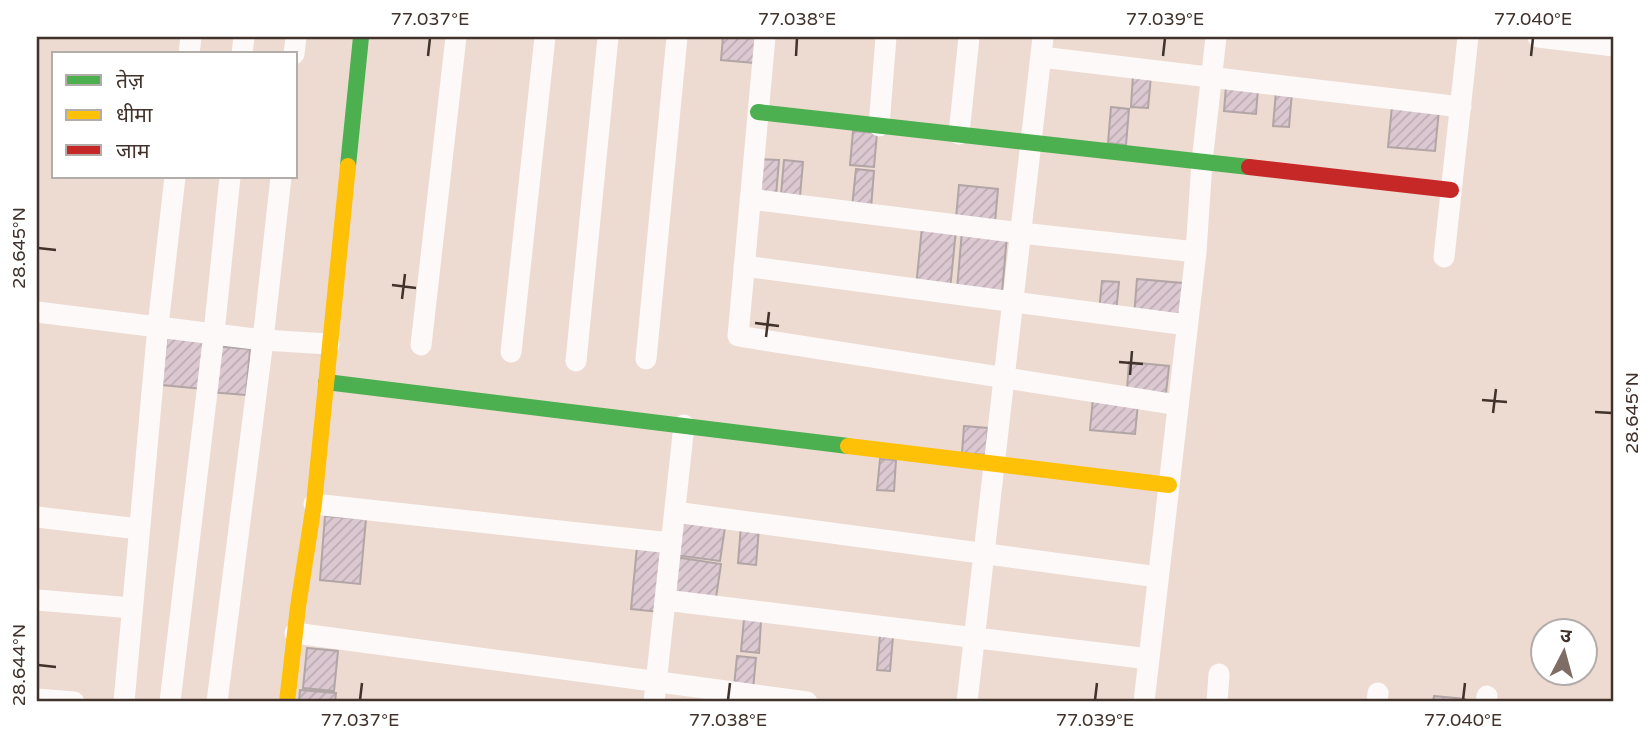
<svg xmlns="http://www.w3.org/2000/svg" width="1651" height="739" font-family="'Varela Round','Noto Sans Devanagari',sans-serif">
<defs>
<pattern id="building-hatch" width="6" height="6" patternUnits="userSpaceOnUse" patternTransform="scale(1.75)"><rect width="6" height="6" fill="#dbc8d1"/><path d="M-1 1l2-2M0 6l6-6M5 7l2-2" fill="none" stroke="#bdacb4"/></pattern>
</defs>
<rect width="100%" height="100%" fill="#eddad0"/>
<path fill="url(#building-hatch)" stroke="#b1a5a6" stroke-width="2" d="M723,37H757L754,63L721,60Z
M1133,74L1151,76L1148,108L1131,107Z
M1226,86L1258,89L1256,114L1224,111Z
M1276,91L1292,92L1289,127L1273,126Z
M1392,106L1439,110L1435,151L1388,147Z
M1111,107L1129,109L1126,145L1108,143Z
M853,131L877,133L874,167L850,165Z
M759,159L779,160L776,196L756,195Z
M784,160L803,162L800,196L781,195Z
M856,169L874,171L871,208L852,207Z
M959,185L998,189L995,222L956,218Z
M922,227L956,230L950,290L916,287Z
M962,231L1007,235L1002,293L957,289Z
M1137,279L1183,283L1179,320L1134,316Z
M1102,281L1119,282L1116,313L1099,312Z
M167,336L207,340L203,389L162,385Z
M213,346L250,349L246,395L209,392Z
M1129,362L1169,366L1166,393L1127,390Z
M1093,398L1138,403L1135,434L1090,430Z
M964,426L988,428L986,455L962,453Z
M880,459L896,460L894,491L877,490Z
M325,516L366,519L360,584L320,580Z
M679,520L725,527L720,561L674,555Z
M741,526L759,528L756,565L738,563Z
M637,546L667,549L660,612L631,609Z
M675,557L721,564L716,598L670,592Z
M744,619L761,621L759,653L741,651Z
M880,635L893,636L890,671L877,670Z
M307,648L338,651L334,691L303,688Z
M737,656L756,658L753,689L734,687Z
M300,690L336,693L335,702H299Z
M1434,696L1465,699V702H1433Z"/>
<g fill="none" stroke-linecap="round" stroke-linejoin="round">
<path stroke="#fcf9f8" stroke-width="21" d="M765,37L738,336L1178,405
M1538,37L1614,46
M189,54L191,37
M242,54L244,37
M294,54L296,37
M1041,57L1461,107
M879,126L886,37
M959,134L969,37
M750,199L1021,233L1196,252
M1444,257L1468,37
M744,266L1187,325
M37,312L263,340L329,344
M421,345L456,37
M511,352L545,37
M646,359L677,37
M576,361L608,37
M314,504L671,543
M675,512L1158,577
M37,517L139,529
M37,600L132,608
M665,600L1149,659
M295,633L807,702
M37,699L74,702
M124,702L158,326L175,177
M170,702L214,333L230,177
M217,702L263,340L281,177
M654,702L684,425
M967,702L1043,37
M1144,702L1196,252L1202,162L1216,37
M1217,702L1219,674
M1377,702L1378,693
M1486,702L1487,696"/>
<path stroke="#4caf50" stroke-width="16" d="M758,112L1249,167
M348,166L361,37
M326,382L848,446"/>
<path stroke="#ffc107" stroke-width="16" d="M848,446L1169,485
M287,702L298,607L314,504L348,166"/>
<path stroke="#c62828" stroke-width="16" d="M1249,167L1451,190"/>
</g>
<path fill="none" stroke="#41332b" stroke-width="2.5" d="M428,56L430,38M796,56L797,38M1163,56L1165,38M1531,56L1533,38M38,248L56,250M392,285L416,288M402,299L405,274M755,323L779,326M766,337L769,312M1119,362L1143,364M1130,375L1132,351M1482,400L1507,402M1595,412L1612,413M1493,413L1496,389M38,665L56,667M360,700L362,683M728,700L730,683M1095,700L1097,683M1463,700L1465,683"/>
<rect width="1651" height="739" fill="none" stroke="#ffffff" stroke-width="77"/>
<rect x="52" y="52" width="245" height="126" fill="#ffffff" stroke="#b3adaa" stroke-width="2"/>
<rect x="66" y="75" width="35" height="10" fill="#4caf50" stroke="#b3adaa" stroke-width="2"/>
<text x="116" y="88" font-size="21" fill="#41332b">तेज़</text>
<rect x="66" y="110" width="35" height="10" fill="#ffc107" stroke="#b3adaa" stroke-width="2"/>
<text x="116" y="122" font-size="21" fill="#41332b">धीमा</text>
<rect x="66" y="145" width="35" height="10" fill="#c62828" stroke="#b3adaa" stroke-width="2"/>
<text x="116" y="158" font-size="21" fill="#41332b">जाम</text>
<g transform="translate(1564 652) rotate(6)"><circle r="33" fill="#ffffff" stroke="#b3adaa" stroke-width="2"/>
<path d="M0-5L12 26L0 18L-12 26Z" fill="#7d6d65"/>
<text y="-10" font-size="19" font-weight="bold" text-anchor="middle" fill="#41332b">उ</text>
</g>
<rect x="38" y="38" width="1574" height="662" fill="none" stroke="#41332b" stroke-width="2.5"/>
<g font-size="18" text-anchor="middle" fill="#41332b">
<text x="430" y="25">77.037°E</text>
<text x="797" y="25">77.038°E</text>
<text x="1165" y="25">77.039°E</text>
<text x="1533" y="25">77.040°E</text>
<text transform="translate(19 248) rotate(-90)" y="6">28.645°N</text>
<text transform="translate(1632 413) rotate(-90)" y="6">28.645°N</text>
<text transform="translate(19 665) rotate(-90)" y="6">28.644°N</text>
<text x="360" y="726">77.037°E</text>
<text x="728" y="726">77.038°E</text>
<text x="1095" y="726">77.039°E</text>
<text x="1463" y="726">77.040°E</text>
</g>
</svg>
